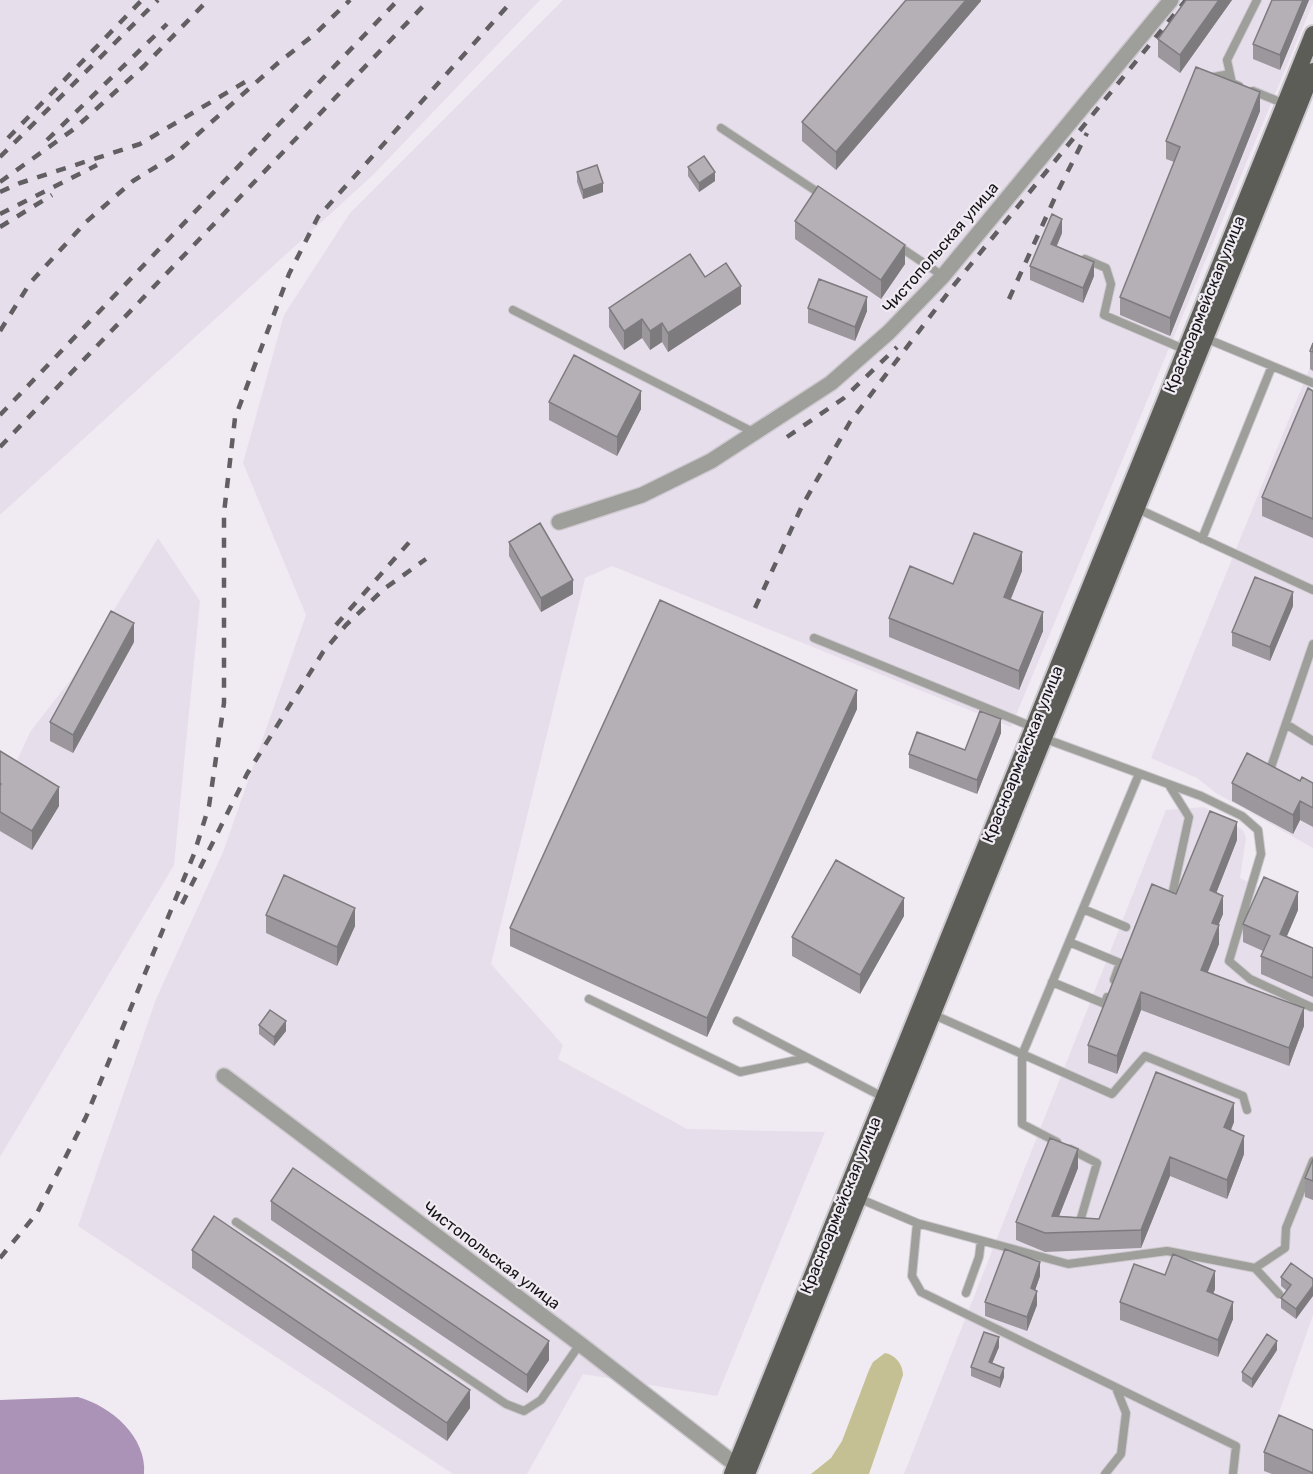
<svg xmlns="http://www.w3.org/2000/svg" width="1313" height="1474" font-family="Rubik,sans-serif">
<rect width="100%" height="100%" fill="#f0ebf2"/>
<path fill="#e7deeb" d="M0,0H540L373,175L0,515Z
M563,0H1313V3L1011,727L612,566L585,578L491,964L563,1045L558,1059L687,1129L825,1132L717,1396L583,1374L527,1474H453L78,1226L156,999L223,852L306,615L243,463L284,315L350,213Z
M1313,360V848L1216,793L1197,778L1151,758Z
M158,538L200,601L174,865L0,1157V754L16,763L30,732L72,678Z
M1204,807L1243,830L1246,838L1240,878L1287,901L1267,947L1313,967V1315L1278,1415L1313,1432V1474H904L1166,810Z"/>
<path fill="#c5c093" d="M885,1353C896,1355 903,1365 903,1375L869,1474H811L831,1458L842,1441L869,1370L873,1362Z"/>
<path fill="#ab92b7" d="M78,1397C111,1406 147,1437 144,1474H0V1400Z"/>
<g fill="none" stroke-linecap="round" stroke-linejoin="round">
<g stroke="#cdc9cf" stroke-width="10">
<path id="service" d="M1208,78L1230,74
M1239,86L1232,83L1227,60L1257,0
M1253,91L1285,104
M721,128L822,195
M897,245L943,276
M1085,259L1106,268L1111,284L1104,315L1186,350
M513,310L755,433
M1205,338L1313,383
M1136,508L1313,590
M1202,539L1272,366
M814,638L1033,727
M1286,724L1313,741
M1043,738L1201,796L1242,816L1258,830L1261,854L1229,961L1250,979L1311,1007
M1269,773L1313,644
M1169,785L1189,817L1171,900
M1083,909L1126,927
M1069,942L1120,963L1114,980
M1052,982L1105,1004L1107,997
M589,999L740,1072L807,1058
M932,1014L1112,1094L1145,1056L1243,1096L1247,1110
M737,1021L883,1097
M1057,1142L1022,1124V1055L1139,774
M1070,1149L1097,1163L1081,1218
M858,1198L917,1223L1068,1264L1167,1251L1255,1268L1285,1248L1286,1228L1313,1161
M236,1222L506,1404L524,1411L541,1400L580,1344
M917,1223L912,1276L921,1292L1236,1446L1233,1474
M1255,1268L1279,1294
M966,1293L979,1257L981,1241
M1105,1474L1121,1454L1126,1413L1116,1388"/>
</g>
<g stroke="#cdc9cf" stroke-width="18">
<path id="minor" d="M559,522L642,495L711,461L831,383L889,332L943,276L1171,0
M224,1076L580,1344L745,1472"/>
</g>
<g stroke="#cdc9cf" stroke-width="20">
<path id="primary" d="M732,1474L1313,34
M747,1474L1313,71"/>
</g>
<use href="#service" stroke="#9e9e9a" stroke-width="8"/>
<use href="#minor" stroke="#9e9e9a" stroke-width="15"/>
<use href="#primary" stroke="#5d5d57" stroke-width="16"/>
<path stroke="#625f63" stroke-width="4.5" stroke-dasharray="10 10" stroke-linecap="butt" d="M8,138L142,0
M47,140L167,24
M0,157L158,0
M0,182L74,129L144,66L208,0
M0,192L20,183L140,144L250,79
M0,214L97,165
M0,227L52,195
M1009,299L1057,193L1087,133
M0,331L30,283L86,222L133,181L172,157L278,63L315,34L350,0
M0,415L398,0
M787,437L844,398L897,347
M0,447L429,0
M755,608L802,506L850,422L954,285L1186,0
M336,625L413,538
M182,904L247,774L323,652L346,625L384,589L426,559
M0,1258L37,1213L86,1117L194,854L209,806L224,703V513L235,418L289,274L318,217L513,0"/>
</g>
<path fill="#9b979d" d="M981,0V1L836,170L802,141V122Z
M1186,0H1232L1180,73L1158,57V39Z
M1272,0H1309L1280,70L1253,59V44Z
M1260,111L1170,336L1120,315V297L1174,162L1166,159V141Z
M688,167L715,181L699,192L688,176Z
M577,172L603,192L583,199L577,182Z
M795,221L905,264L881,299L795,239Z
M1062,233L1057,246L1094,276L1083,303L1030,280V266Z
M705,277L741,304L668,352L662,342L650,350L642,338L624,350L609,327V308Z
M808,308L867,311L855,341L808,323Z
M1313,343V371L1310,369V351Z
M1313,391V538L1262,516V497Z
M549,402L641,409L617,456L549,420Z
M509,542L573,594L541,612L509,556Z
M1022,571L1011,599L1043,631L1019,690L889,637V618L953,584Z
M1293,606L1270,661L1232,646V632Z
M134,642L73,753L50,741V722Z
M857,709L707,1037L510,946V928Z
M1001,733L977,794L909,768V754L965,750Z
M0,751L59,806L32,850L0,831Z
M1300,781L1313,783V827L1300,820L1293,834L1232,801V783Z
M1237,840L1216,893L1223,914L1218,925L1219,944L1208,972L1304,1026L1289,1066L1141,1010L1117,1074L1088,1063V1045L1176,894Z
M1298,910L1287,936L1313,948V997L1261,974V956L1263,951L1243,942V924Z
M266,915L355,926L337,966L266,933Z
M904,916L860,994L792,956V937Z
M259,1025L286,1031L274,1046L259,1034Z
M1156,1072L1234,1122L1231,1130L1244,1154L1227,1199L1170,1176L1141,1248L1045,1252L1016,1240V1222L1078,1168L1059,1216L1099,1219Z
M1313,1159V1200L1305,1197V1178Z
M271,1201L549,1360L527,1393L271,1220Z
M192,1250L470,1408L447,1441L192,1268Z
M1165,1275L1215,1289L1213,1294L1233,1319L1218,1357L1120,1320V1302Z
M1040,1276L1035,1290L1037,1305L1027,1331L985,1316V1302Z
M1281,1277L1313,1279L1296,1319L1281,1308V1298L1287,1291L1281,1286Z
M999,1347L992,1363L1004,1377L1000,1388L971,1376V1367Z
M1277,1350L1252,1388L1242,1381V1372Z
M1313,1430V1474H1272L1264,1471V1452Z"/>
<path fill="#7e7b7f" d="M966,0H981V1L836,170V152Z
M1219,0H1232L1180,73V55Z
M1303,0H1309L1280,70V55Z
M1260,92V111L1170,336V318Z
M715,172V181L699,192V183Z
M603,183V192L583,199V190Z
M1062,219V233L1051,258V244Z
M905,245V264L881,299V280Z
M1094,262V276L1083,303V288Z
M741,286V304L668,352V333Z
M867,297V311L855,341V327Z
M642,319V338L624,350V331Z
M662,323V342L650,350V331Z
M641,391V409L617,456V437Z
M1022,552V571L1004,615V597Z
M573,580V594L541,612V598Z
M1293,592V606L1270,661V647Z
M1043,612V631L1019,690V671Z
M134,623V642L73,753V735Z
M857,690V709L707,1037V1018Z
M1001,719V733L977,794V780Z
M59,787V806L32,850V831Z
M1300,801V820L1293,834V815Z
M1237,822V840L1210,909V890Z
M1298,892V910L1280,952V934Z
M1223,896V914L1212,941V923Z
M904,898V916L860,994V975Z
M355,908V926L337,966V947Z
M1219,925V944L1201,988V970Z
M1141,992V1010L1117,1074V1056Z
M1304,1008V1026L1289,1066V1048Z
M286,1021V1031L274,1046V1037Z
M1234,1103V1122L1224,1146V1127Z
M1244,1136V1154L1227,1199V1180Z
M1078,1149V1168L1052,1234V1216Z
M1170,1157V1176L1141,1248V1230Z
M1040,1262V1276L1031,1302V1288Z
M1215,1271V1289L1207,1309V1291Z
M1313,1286V1296L1296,1319V1309Z
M1037,1291V1305L1027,1331V1317Z
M1233,1302V1319L1218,1357V1340Z
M999,1337V1347L989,1371V1362Z
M549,1341V1360L527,1393V1375Z
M1277,1341V1350L1252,1388V1379Z
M1004,1368V1377L1000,1388V1378Z
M470,1390V1408L447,1441V1423Z"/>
<path fill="#b4b0b6" stroke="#7e7b7f" stroke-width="1.5" d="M906,0H966L836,152L802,122Z
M1186,0H1219L1180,55L1158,39Z
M1272,0H1303L1280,55L1253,44Z
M1196,67L1260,92L1170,318L1120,297L1180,147L1166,141Z
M704,156L715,172L699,183L688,167Z
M597,165L603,183L583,190L577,172Z
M818,186L905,245L881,280L795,221Z
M1052,214L1062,219L1051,244L1094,262L1083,288L1030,266Z
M690,254L705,277L726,263L741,286L668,333L662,323L650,331L642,319L624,331L609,308Z
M819,279L867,297L855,327L808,308Z
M1313,343V352L1310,351Z
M574,355L641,391L617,437L549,402Z
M1308,388L1313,391V519L1262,497Z
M540,523L573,580L541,598L509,542Z
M974,533L1022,552L1004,597L1043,612L1019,671L889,618L910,566L953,584Z
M1255,577L1293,592L1270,647L1232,632Z
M660,600L857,690L707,1018L510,928Z
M111,611L134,623L73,735L50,722Z
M980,711L1001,719L977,780L909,754L917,732L965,750Z
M0,751L59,787L32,831L0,812V786L1,784L0,783Z
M1247,753L1300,781L1302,777L1313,783V808L1300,801L1293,815L1232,783Z
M1210,811L1237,822L1210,890L1223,896L1212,923L1219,925L1201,970L1304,1008L1289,1048L1141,992L1117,1056L1088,1045L1152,884L1176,894Z
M836,860L904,898L860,975L792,937Z
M284,875L355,908L337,947L266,915Z
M1264,877L1298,892L1280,934L1313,948V978L1261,956L1270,936L1243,924Z
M270,1010L286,1021L274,1037L259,1025Z
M1156,1072L1234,1103L1224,1127L1244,1136L1227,1180L1170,1157L1141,1230L1045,1233L1016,1222L1050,1138L1078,1149L1052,1216L1099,1219Z
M1313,1159V1181L1305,1178Z
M293,1168L549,1341L527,1375L271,1201Z
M214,1216L470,1390L447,1423L192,1250Z
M1005,1249L1040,1262L1031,1288L1037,1291L1027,1317L985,1302Z
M1173,1254L1215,1271L1207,1291L1233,1302L1218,1340L1120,1302L1134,1264L1165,1275Z
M1291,1263L1313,1279V1286L1296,1309L1281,1298L1291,1285L1281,1277Z
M984,1332L999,1337L989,1362L1004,1368L1000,1378L971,1367Z
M1267,1334L1277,1341L1252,1379L1242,1372Z
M1279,1415L1313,1430V1473L1264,1452Z"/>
<g text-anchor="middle" stroke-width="4.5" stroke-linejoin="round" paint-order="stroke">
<g font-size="16" fill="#161417" stroke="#f0ebf2">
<text transform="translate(940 247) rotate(-49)" y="6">Чистопольская улица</text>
<text transform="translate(1204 304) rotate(-68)" y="6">Красноармейская улица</text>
<text transform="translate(1022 754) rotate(-68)" y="6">Красноармейская улица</text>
<text transform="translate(840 1205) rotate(-68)" y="6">Красноармейская улица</text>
<text transform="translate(492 1255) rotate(37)" y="6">Чистопольская улица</text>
</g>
</g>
</svg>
